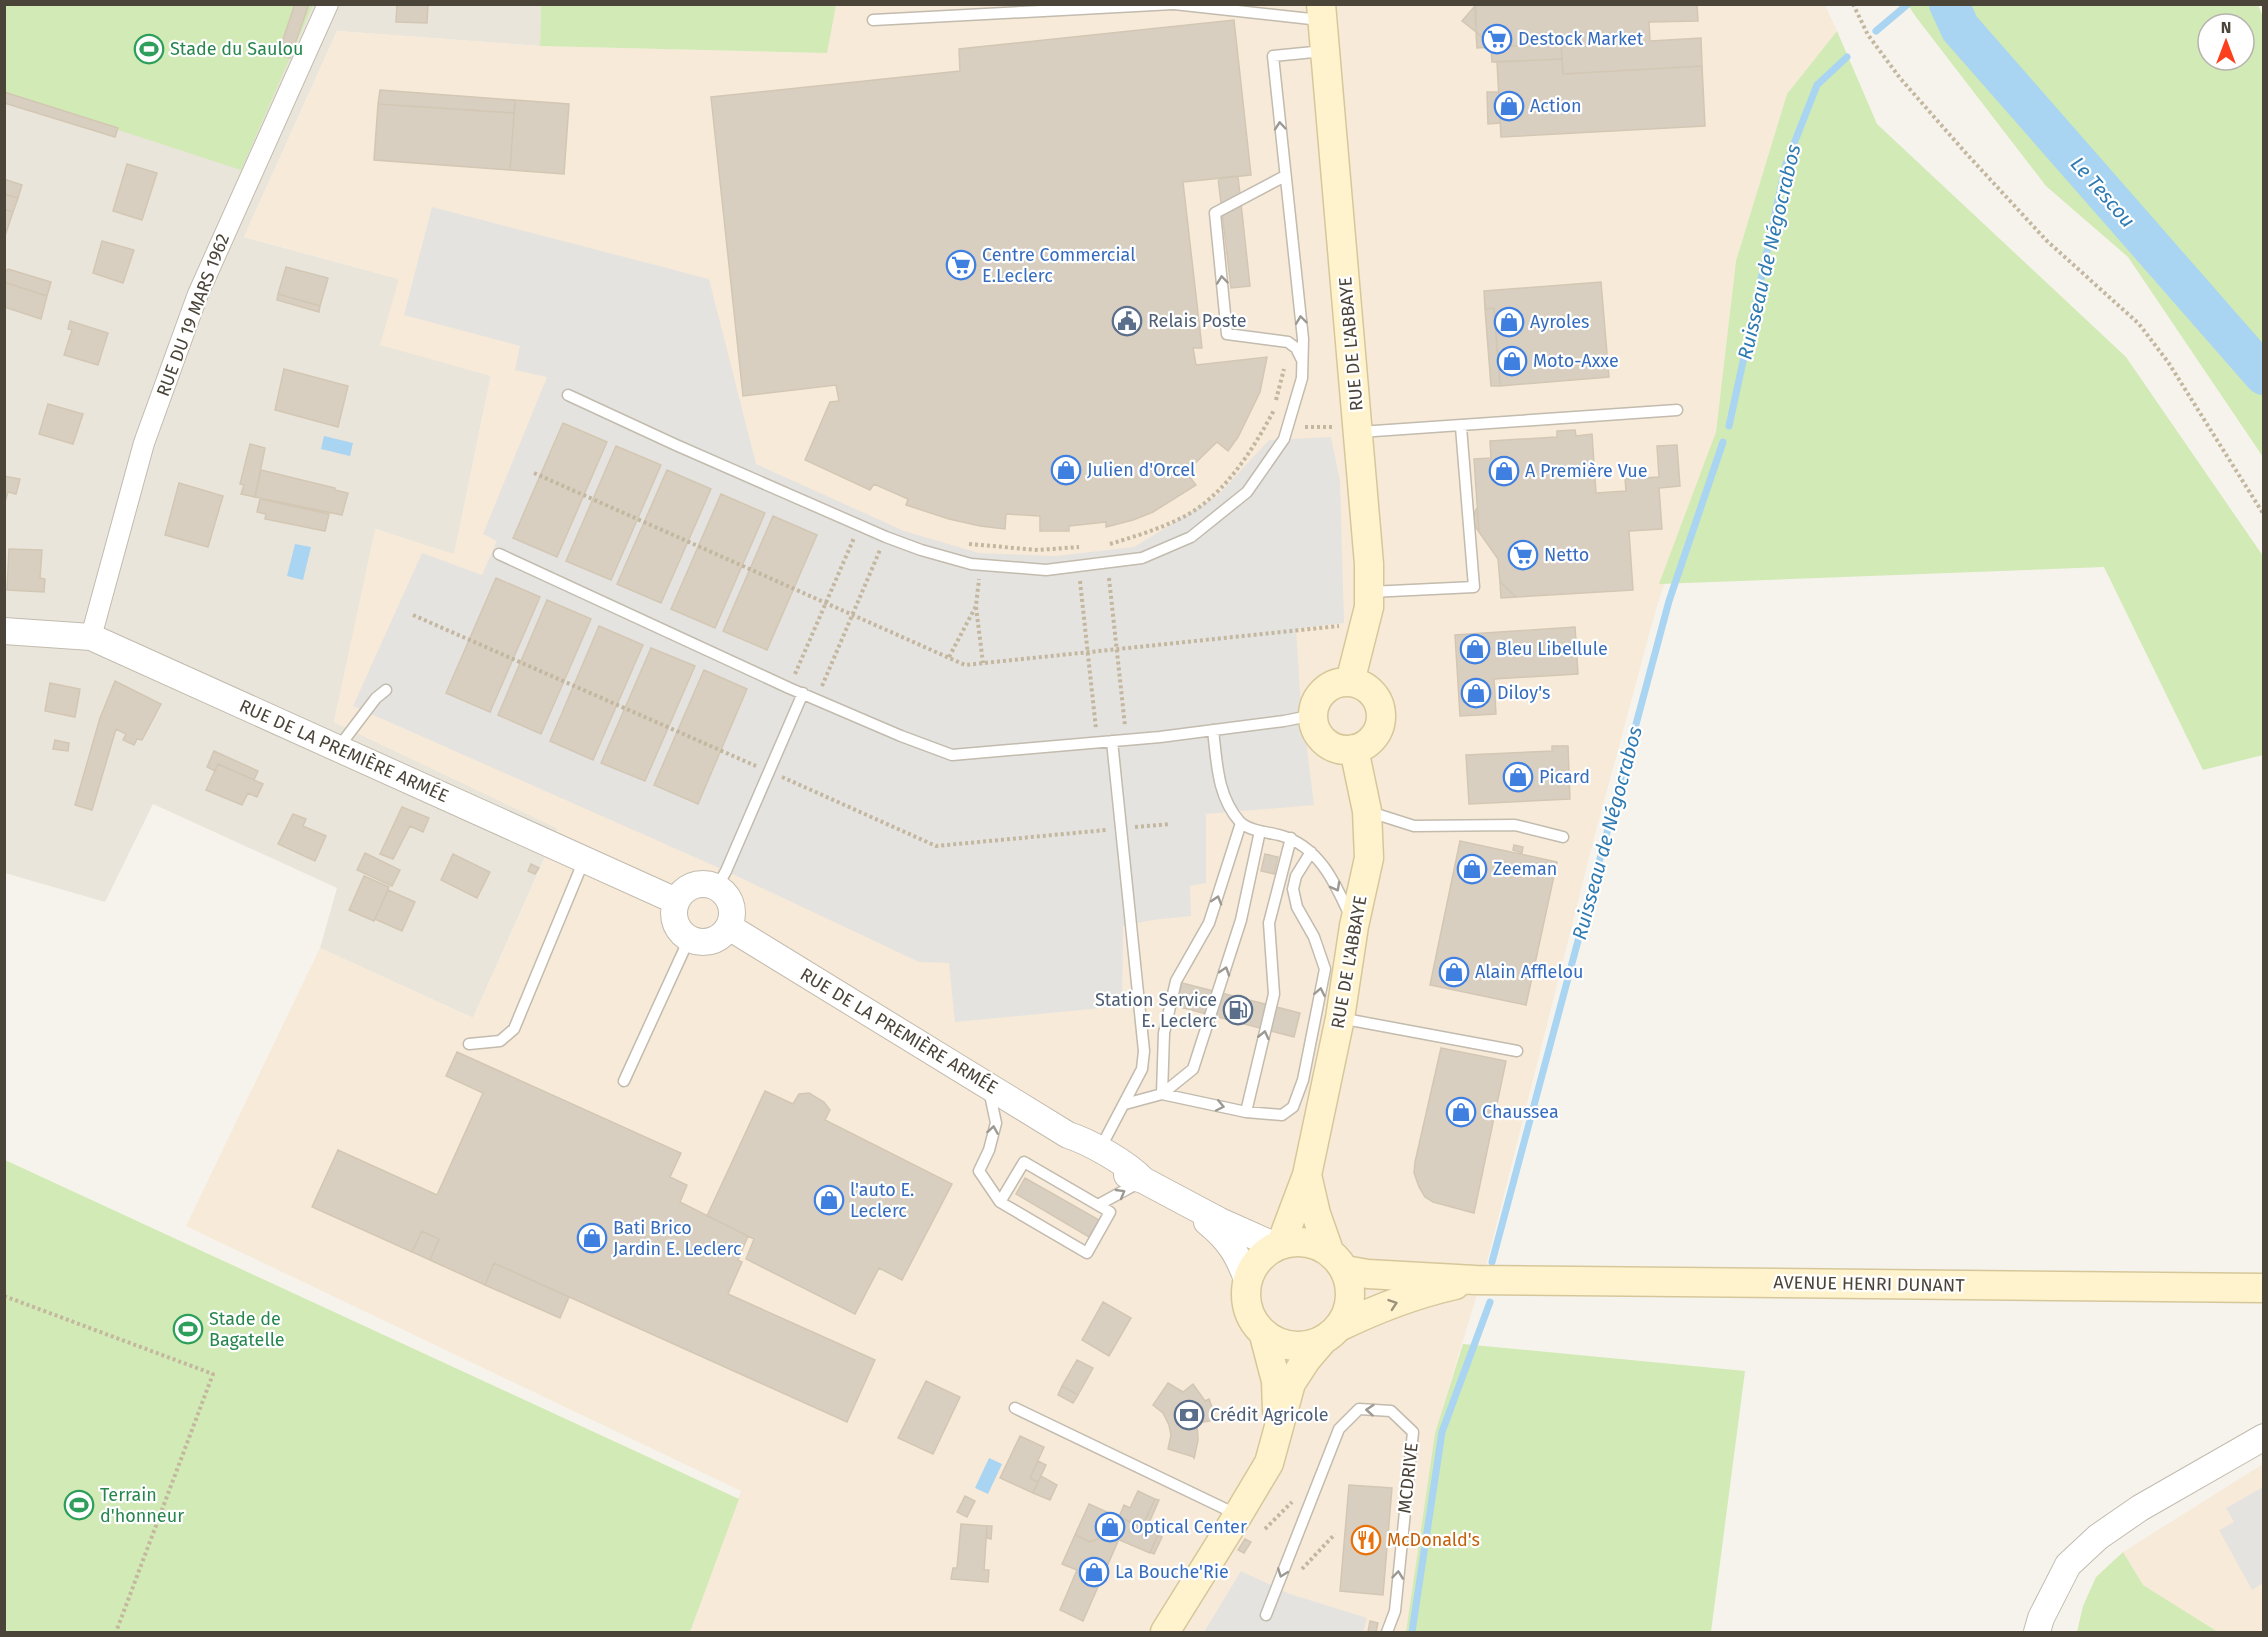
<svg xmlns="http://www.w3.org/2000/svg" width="2268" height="1637" font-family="'Fira Sans',sans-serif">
<rect width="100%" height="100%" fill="#f6f3ec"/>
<path fill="#eae5da" d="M4,5H541L540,46L337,31L244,237L399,279L381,345L491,375L454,555L376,529L334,722L558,828L473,1018L320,948L337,888L153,804L105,902L5,873Z"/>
<path fill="#f7ead8" d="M836,4L1825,5L1837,31L1787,94L1736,261L1716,432L1656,609L1592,846L1488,1258L1435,1433L1406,1632H690L741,1491L186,1226L320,948L473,1018L558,829L334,722L375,529L454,554L491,376L380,345L399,279L244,237L337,31L540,46L826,53Z
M2263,1464V1632H2218L2143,1585L2123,1552Z"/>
<path fill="#d2eab5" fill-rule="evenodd" d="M4,5H313L241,170L5,93Z
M541,5L542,4L836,5L827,53L540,46Z
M1908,5H2258L2264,19L2263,457L2128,257L2046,186L1916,17ZM2208,24H2244V60H2208Z
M1837,31L1877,124L2126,357L2263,556V755L2203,770L2104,567L1659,584L1716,432L1736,261L1787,94Z
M5,1160L739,1499L690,1632H5Z
M1463,1344L1745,1371L1711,1632H1406L1435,1433Z
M2123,1552L2143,1585L2218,1632H2077L2083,1606L2096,1577Z"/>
<path fill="#e5e3e0" d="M432,207L709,279L756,464L904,531L979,553L1055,556L1134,547L1217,496L1269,440L1331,437L1340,481L1344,623L1296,629L1300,692L1314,805L1206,814V883L1190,886L1191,916L1152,920L1123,926L1122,1006L955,1022L949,963L919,962L726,871L353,706L422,553L482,575L497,541L483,534L547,377L515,370L520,346L404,315Z
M2263,1487V1583L2252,1590L2219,1530L2234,1522L2226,1508Z
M1241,1571L1290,1594L1367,1618L1363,1632H1204Z"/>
<path fill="#a9d4f2" d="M324,436L353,443L350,456L321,449Z
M295,544L311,547L303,580L287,576Z
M989,1458L1002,1464L988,1494L975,1488Z"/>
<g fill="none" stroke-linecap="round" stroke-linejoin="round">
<path stroke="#a9d4f2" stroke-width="7" d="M1876,31L1908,4
M1729,426L1786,164L1817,85L1847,57
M1492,1262L1669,601L1723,442
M1412,1632L1442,1432L1490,1302"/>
<path stroke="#a9d4f2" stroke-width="40" d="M1949,4L1960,28L2264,375"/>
</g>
<path fill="#d8cfc1" stroke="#d3c7b4" stroke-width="1.5" d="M295,4H309L290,58L278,54Z
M397,4H428L427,23L396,22Z
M1476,4H1697L1698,21L1649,22L1650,41L1701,38L1702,66L1563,74L1561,44L1493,47L1476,32Z
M1475,6L1476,32L1462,21Z
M1234,20L1251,175L1183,182L1202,348H1193L1196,365L1267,357L1260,392L1238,437L1228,451L1217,442L1186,472L1196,485L1153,512L1133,520L1106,527V522L1069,526V531H1040V516L1006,514L1005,529L980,526L949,519L906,505L908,499L874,484L870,490L805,460L830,402L839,401L836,385L743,396L711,97L960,71L959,49Z
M1476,32L1493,47L1477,48Z
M1561,44L1562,59L1492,62L1491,47Z
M1562,59L1563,74L1702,66L1705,126L1501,137L1497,62Z
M380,90L515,100L514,113L378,104Z
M4,92L118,128L115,137L4,103Z
M1487,92H1499L1500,123L1488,124Z
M515,100L569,104L564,174L510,170Z
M378,104L514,113L510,170L374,160Z
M127,164L157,173L142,220L113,211Z
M1238,176L1250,286L1231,288L1218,178Z
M4,179L22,185L18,198L4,194Z
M4,194L18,198L13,212L4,209Z
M4,209L13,212L4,239Z
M102,241L134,250L123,283L93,273Z
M286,267L328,278L320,306L278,294Z
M8,269L51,282L47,296L4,282V274Z
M4,282L47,296L41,319L4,307Z
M1601,282L1609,377L1500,386L1494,308L1485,309L1484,291Z
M278,294L320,306L319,312L277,300Z
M1494,308L1500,386H1491L1485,309Z
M70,321L108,333L98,365L64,355L72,330L68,329Z
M284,369L348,386L338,427L275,410Z
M48,404L83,414L73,444L39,434Z
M563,423L607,442L557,557L513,538Z
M1575,430L1576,436L1592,434L1596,493L1626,491L1625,479L1659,477L1657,446L1677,445L1680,486L1659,488L1662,529L1629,531L1633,590L1516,597L1500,582L1498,559L1479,532L1474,459L1491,458L1490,441L1557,437V431Z
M250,444L265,448L255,497L241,494L244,485L240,484Z
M616,446L661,465L611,580L566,561Z
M261,470L335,488V490L348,493L342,515L255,497Z
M667,470L711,489L661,603L617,584Z
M4,476L20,479L16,494L8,492L4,505Z
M179,483L223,496L208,547L165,535Z
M721,494L765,513L715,628L671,609Z
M260,499L329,514L325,531L265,519L266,514L257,512Z
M1477,508L1479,532L1471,520Z
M773,516L817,535L767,650L723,631Z
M9,549L42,550L40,578L45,579L44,592L7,590Z
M496,578L540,597L490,712L446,693Z
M1500,582L1516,597L1501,598Z
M547,600L591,619L541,734L498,715Z
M599,626L643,645L593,760L550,741Z
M1575,627L1578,674L1494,679L1496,714L1460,716L1455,635Z
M651,648L695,666L645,781L601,763Z
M704,670L747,689L698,804L654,785Z
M115,681L161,704L142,740L137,739L134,745L123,740L126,734L116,729L92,810L75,805L100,718Z
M50,683L80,689L75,717L45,711Z
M55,740L69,743L68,751L53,749Z
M1552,746H1568L1570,799L1469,804L1466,755L1552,751Z
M214,751L258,771L254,780L218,764L215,771L207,767Z
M218,764L263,784L257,797L248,793L242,805L206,790Z
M402,807L429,818L423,832L410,826L393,859L380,854Z
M293,814L306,819L303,826L326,836L315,861L278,844Z
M1460,841L1557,862L1526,1005L1430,985Z
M1514,845L1523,847L1522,853L1513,850Z
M365,853L400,870L392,886L357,870Z
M453,854L490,872L477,898L441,880Z
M1265,854L1278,857L1274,874L1261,871Z
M531,864L539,868L535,874L528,871Z
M364,876L389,887L374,921L349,910Z
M388,890L415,902L402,931L375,919Z
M1182,983L1300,1013L1294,1037L1176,1006Z
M1441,1048L1506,1061L1474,1213L1433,1202L1425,1197L1419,1187L1414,1173L1415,1162Z
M457,1052L681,1153L670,1177L687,1185L680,1202L748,1236L738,1260L742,1262L728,1294L875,1360L847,1422L494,1263L485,1285L430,1260L439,1239L422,1231L412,1252L312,1207L338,1150L437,1195L483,1093L446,1076Z
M765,1091L793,1104L799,1094L809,1093L824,1102L830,1110L825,1120L952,1184L902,1280L879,1268L855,1314L746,1259L754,1239L707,1216Z
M1025,1178L1099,1220L1089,1237L1016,1194Z
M422,1231L439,1239L430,1260L412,1252Z
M494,1263L569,1297L560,1318L485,1285Z
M1103,1302L1131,1318L1109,1356L1082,1340Z
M1077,1360L1093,1368L1078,1395L1062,1386Z
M926,1381L960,1397L933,1454L898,1438Z
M1168,1383L1183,1392L1193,1384L1205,1401L1209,1399L1212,1407L1216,1420L1197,1423L1198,1440L1194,1459V1457L1168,1449L1171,1435L1169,1425L1163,1413L1153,1405Z
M1062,1386L1078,1395L1073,1403L1058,1395Z
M1020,1436L1044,1447L1030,1478L1038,1482L1033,1493L1000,1478Z
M1038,1461L1046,1465L1038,1482L1030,1478Z
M1041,1476L1057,1485L1050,1500L1033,1493Z
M1349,1485L1392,1488L1383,1595L1340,1591Z
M1138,1491L1155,1499L1142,1526L1119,1517L1124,1505L1130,1508Z
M965,1496L975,1501L967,1517L957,1512Z
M1155,1499L1159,1500L1149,1523L1145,1521Z
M1089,1504L1158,1535L1150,1553L1108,1535L1090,1542L1075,1535Z
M961,1524L987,1526L984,1570H989L988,1582L951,1579L953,1568H957Z
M987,1526H992L991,1539L987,1538Z
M1075,1535L1090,1542L1108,1535L1119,1539L1083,1621L1060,1610L1077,1570L1062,1564Z
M1158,1535L1162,1537L1154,1554L1150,1552Z
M1245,1539L1251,1542L1244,1553L1238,1550Z
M1370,1621L1378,1623L1376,1632H1368Z"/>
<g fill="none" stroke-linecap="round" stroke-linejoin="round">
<g stroke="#c2bbae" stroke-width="13">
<path id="service" d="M1174,4L1320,20
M873,20L1173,4
M1285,176L1215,213L1227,334L1288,342L1296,348L1302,360
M568,395L676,445L886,537L921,550L971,564L1046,570L1142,558L1191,537L1247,492L1284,439L1302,378L1303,339L1273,56L1324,51
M1360,432L1677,410
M499,554L789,688L901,736L952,755L1160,737L1284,721L1314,715
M1370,592L1474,587L1461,427
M1213,730C1217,763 1217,796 1240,822C1249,831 1267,832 1279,835C1318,845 1335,882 1350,916
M338,748L376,698L386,690
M1370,812L1414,826L1515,825L1563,837
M717,887L726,871L803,693
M1340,1018L1517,1051
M469,1044L500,1041L514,1029L584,860
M624,1081L689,939
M989,1090L996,1123L989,1150L979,1171L1000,1202L1087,1253L1110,1212L1024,1162L1000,1202
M1162,1094L1246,1112L1282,1115L1293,1107L1303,1080L1325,969L1314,937L1297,907L1293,889L1296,876L1311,852
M1162,1094L1164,1033L1176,981L1209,923L1241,823
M1125,1104L1162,1094L1193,1069L1241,920L1260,831
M1246,1112L1274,994L1269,923L1291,838
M1100,1149L1142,1069L1144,1051L1112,741
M1098,1205L1140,1182
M1015,1408L1238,1515
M1266,1615L1339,1429L1359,1409L1391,1411L1413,1432L1395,1611L1387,1632"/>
</g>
<g stroke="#c2bbae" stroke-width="22">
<path id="minor" d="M91,637L144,443L198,294L328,4"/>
</g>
<g stroke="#c2bbae" stroke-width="28">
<path id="tertiary" d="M4,631L91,637L676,901
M674 913a29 29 0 1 1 58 0a29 29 0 1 1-58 0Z
M729,927L1068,1135C1090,1142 1127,1163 1143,1180
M1127,1175L1143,1180L1220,1221L1276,1246
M1207,1222C1229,1240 1237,1253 1247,1279
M2037,1632L2041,1618L2068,1565L2098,1537L2140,1508L2264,1437"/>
</g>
<g stroke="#d6c79b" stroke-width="31">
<path id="secondary" d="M1321,4L1369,564V607L1350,682
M1313 716a34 34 0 1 1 68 0a34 34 0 1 1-68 0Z
M1307,1175L1316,1214L1329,1251
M1246 1294a52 52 0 1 1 104 0a52 52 0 1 1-104 0Z
M1281,1244L1307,1175L1340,1018L1354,926L1369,858L1367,811L1354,749
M1345,1270L1368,1274L1475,1280L2264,1288
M1339,1327C1376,1309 1415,1294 1455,1285
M1264,1335L1276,1381L1277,1410
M1165,1632L1238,1515L1269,1463L1291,1383L1306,1360L1323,1340"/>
</g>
<path stroke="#c4b79f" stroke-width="4" stroke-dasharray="3 3" stroke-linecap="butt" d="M1853,4L1868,35L1900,78L1964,151L2046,240L2139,324L2168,362L2264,515
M1276,400L1284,369
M1305,427H1333
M534,473L965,665L1339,626
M969,544L1038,550L1079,547
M1110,544C1136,536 1163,528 1187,515C1226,493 1254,448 1274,410
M1109,578L1125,726
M1080,581L1096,729
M976,607L983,663
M413,615L756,766
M949,657L976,606L979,579
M795,674L854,538
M822,686L880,550
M782,777L936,846L1106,830
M1135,827L1170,824
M4,1296L213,1374L116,1632
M1265,1529L1292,1502
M1302,1569L1335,1534"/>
<use href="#service" stroke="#fff" stroke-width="10"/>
<use href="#minor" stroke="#fff" stroke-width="20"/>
<use href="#tertiary" stroke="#fff" stroke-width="26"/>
<use href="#secondary" stroke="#fff3cd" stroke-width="28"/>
</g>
<defs><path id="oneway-chevron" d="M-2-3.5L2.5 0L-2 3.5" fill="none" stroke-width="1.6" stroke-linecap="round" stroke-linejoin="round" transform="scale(1.5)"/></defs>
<g stroke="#9c9892">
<use href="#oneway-chevron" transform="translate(1280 126) rotate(-95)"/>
<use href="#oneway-chevron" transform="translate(1222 280) rotate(-96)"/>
<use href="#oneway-chevron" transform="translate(1301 320) rotate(-97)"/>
<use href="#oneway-chevron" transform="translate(1336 887) rotate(61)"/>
<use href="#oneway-chevron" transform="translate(1217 900) rotate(-73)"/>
<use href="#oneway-chevron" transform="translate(1225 971) rotate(-72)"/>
<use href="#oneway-chevron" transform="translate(1320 992) rotate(-79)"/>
<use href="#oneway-chevron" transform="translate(1264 1035) rotate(-77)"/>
<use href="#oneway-chevron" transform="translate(1220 1106) rotate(12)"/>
<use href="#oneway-chevron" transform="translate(993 1130) rotate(-81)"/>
<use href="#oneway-chevron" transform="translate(1121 1193) rotate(-30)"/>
<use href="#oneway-chevron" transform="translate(1370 1410) rotate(-176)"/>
<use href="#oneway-chevron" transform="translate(1282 1573) rotate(111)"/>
<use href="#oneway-chevron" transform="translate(1398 1575) rotate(-84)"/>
</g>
<use stroke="#9c937c" href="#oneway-chevron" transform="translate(1393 1304) rotate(-19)"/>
<defs>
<g id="supermarket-ring" transform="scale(1.5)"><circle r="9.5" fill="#fff" stroke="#3f7fe0" stroke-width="1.5"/><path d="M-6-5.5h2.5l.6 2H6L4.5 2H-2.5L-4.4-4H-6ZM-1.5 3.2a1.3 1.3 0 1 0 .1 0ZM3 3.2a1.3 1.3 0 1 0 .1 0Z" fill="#3f7fe0"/></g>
<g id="stadium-ring" transform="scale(1.5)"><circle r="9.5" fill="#fff" stroke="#2e9e5b" stroke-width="1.5"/><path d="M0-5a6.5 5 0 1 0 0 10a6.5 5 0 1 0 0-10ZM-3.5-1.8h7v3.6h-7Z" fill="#2e9e5b"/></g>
<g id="shop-ring" transform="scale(1.5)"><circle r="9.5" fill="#fff" stroke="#3f7fe0" stroke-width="1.5"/><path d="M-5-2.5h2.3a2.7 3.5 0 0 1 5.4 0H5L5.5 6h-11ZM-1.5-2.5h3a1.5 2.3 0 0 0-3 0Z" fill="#3f7fe0"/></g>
<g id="civic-ring" transform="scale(1.5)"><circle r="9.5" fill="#fff" stroke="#5c6f8a" stroke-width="1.5"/><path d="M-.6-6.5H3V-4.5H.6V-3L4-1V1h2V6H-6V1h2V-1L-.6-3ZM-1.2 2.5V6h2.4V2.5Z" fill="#5c6f8a"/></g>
<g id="fuel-ring" transform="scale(1.5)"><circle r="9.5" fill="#fff" stroke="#5c6f8a" stroke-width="1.5"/><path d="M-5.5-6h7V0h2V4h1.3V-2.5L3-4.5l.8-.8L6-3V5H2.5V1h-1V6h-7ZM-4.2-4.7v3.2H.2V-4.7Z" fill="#5c6f8a"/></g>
<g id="bank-ring" transform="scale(1.5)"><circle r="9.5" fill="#fff" stroke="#5c6f8a" stroke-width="1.5"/><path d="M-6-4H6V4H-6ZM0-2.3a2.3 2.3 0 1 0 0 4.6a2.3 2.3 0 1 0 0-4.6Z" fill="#5c6f8a"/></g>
<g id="restaurant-ring" transform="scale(1.5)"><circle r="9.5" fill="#fff" stroke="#e8710a" stroke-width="1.5"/><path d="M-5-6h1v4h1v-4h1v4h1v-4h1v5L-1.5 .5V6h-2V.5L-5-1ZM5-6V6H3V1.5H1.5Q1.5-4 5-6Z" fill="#e8710a"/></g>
</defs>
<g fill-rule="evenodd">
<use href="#supermarket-ring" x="1497" y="39"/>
<use href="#stadium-ring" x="149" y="49"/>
<use href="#shop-ring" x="1509" y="106"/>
<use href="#supermarket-ring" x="961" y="265"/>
<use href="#civic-ring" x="1127" y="321"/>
<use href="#shop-ring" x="1509" y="322"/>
<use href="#shop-ring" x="1512" y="361"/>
<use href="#shop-ring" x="1066" y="470"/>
<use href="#shop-ring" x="1504" y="471"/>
<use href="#supermarket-ring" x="1523" y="555"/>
<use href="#shop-ring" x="1475" y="649"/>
<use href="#shop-ring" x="1476" y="693"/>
<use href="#shop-ring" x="1518" y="777"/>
<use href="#shop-ring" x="1472" y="869"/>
<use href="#shop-ring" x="1454" y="972"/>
<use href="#fuel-ring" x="1238" y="1010"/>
<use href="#shop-ring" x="1461" y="1112"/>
<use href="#shop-ring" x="829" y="1200"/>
<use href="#shop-ring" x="592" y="1238"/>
<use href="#stadium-ring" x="188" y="1329"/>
<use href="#bank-ring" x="1189" y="1415"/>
<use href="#stadium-ring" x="79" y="1505"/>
<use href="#shop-ring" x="1110" y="1527"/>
<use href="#restaurant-ring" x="1366" y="1540"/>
<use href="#shop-ring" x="1094" y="1572"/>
</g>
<g text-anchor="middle" stroke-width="4.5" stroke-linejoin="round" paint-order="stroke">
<g font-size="18" fill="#366cbe" stroke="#fff" text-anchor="start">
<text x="1518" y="45">Destock Market</text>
<text x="1530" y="112">Action</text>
<text x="982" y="261">Centre Commercial<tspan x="982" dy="21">E.Leclerc</tspan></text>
<text x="1530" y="328">Ayroles</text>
<text x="1533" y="367">Moto-Axxe</text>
<text x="1087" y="476">Julien d'Orcel</text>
<text x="1525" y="477">A Première Vue</text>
<text x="1544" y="561">Netto</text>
<text x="1496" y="655">Bleu Libellule</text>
<text x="1497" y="699">Diloy's</text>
<text x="1539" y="783">Picard</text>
<text x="1493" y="875">Zeeman</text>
<text x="1475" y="978">Alain Afflelou</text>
<text x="1482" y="1118">Chaussea</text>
<text x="850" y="1196">l'auto E.<tspan x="850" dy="21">Leclerc</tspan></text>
<text x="613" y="1234">Bati Brico<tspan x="613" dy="21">Jardin E. Leclerc</tspan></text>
<text x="1131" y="1533">Optical Center</text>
<text x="1115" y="1578">La Bouche'Rie</text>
</g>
<g font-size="18" fill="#27864d" stroke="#fff" text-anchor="start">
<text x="170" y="55">Stade du Saulou</text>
<text x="209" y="1325">Stade de<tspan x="209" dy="21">Bagatelle</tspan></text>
<text x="100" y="1501">Terrain<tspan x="100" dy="21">d'honneur</tspan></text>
</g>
<g font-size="18" fill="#4b4439" stroke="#fff">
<text transform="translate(193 315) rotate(-69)" y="6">RUE DU 19 MARS 1962</text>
<text transform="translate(1351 344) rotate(-95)" y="6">RUE DE L'ABBAYE</text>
<text transform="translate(344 751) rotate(24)" y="6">RUE DE LA PREMIÈRE ARMÉE</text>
<text transform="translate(1349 962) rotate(-80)" y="6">RUE DE L'ABBAYE</text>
<text transform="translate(899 1031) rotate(31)" y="6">RUE DE LA PREMIÈRE ARMÉE</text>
<text transform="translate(1869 1284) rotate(1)" y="6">AVENUE HENRI DUNANT</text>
<text transform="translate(1408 1478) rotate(-84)" y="6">MCDRIVE</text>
</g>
<g font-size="18" fill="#4e5e75" stroke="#fff" text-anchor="start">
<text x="1148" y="327">Relais Poste</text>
<text x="1217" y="1006" text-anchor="end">Station Service<tspan x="1217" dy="21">E. Leclerc</tspan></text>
<text x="1210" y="1421">Crédit Agricole</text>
</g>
<g font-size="18" fill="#c56008" stroke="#fff" text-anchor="start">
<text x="1387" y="1546">McDonald's</text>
</g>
<g font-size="20" font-style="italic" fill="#2e7ab2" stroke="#fff">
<text transform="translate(2103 192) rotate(49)" y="7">Le Tescou</text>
<text transform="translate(1769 252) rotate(-77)" y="7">Ruisseau de Négocrabos</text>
<text transform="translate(1607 833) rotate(-75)" y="7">Ruisseau de Négocrabos</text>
</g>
</g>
<rect width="2268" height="1637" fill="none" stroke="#4b4439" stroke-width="12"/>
<g transform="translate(2226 42)"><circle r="28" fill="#ffffff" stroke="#b7b4b0" stroke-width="1.5"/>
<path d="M0-4.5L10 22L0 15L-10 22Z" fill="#fc3f1d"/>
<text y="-9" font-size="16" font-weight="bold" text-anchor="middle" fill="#4b4439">N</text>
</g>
</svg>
